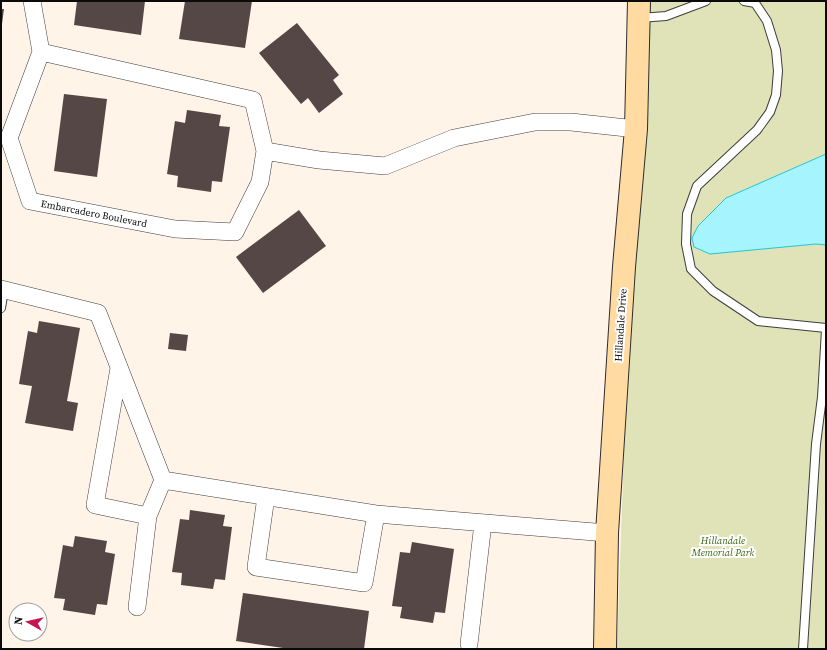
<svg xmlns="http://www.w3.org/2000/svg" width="827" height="650" font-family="'Source Serif 4',serif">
<rect width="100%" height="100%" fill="#fff4e7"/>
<path fill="#e0e2b7" d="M638,1H826V649H617L627,367Z"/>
<path fill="#a6f4fd" stroke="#25c4db" d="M826,154V245L816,244L710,254L694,247L692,238L698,226L726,198Z"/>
<path fill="#544746" d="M77,1H145L141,35L74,25Z
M185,1H252L245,48L179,39Z
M1,9H4L2,24H1Z
M297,23L339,75L333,80L343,94L319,113L308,98L301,104L259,53Z
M64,94L107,99L97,177L54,171Z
M187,110L221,115L219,126L230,127L222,182L212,181L211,192L177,187L178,176L167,174L175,121L185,123Z
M299,210L326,246L263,293L236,257Z
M39,321L80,328L67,401L78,403L73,431L25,423L32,386L19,384L28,331L37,333Z
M170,333L188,335L186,351L168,349Z
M190,510L225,515L223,526L232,527L225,580L215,579L213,589L181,585L182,573L172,572L180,519L189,520Z
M75,536L107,541L105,552L115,554L107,605L97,604L95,615L63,610L65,599L54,598L63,545L73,547Z
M412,542L454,549L445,613L435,612L433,623L400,618L402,607L392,606L400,552L410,553Z
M243,593L369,611L364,649H290L236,641Z"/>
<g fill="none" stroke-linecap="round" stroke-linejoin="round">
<g stroke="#3d3d3d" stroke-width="10">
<path id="service" d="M744,1L755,3L767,21L776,50L778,71L776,95L770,112L757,130L697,186L687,214L686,244L691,269L713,291L758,321L826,328
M640,18L666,16L706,1
M1,308L4,290
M803,649L816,444L822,397L826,330"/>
</g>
<g stroke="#3d3d3d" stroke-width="18">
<path id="minor" d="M32,1L41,52
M41,52L253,100L265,151L260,182L235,232L175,229L30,201L9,138Z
M265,151L319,160L385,166L454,138L535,122H571L636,129
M1,289L98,313L163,480L376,514L607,533
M119,368L95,505L148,516L163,480
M266,497L256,567L364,583L376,514
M137,607L148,516
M469,644L483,523"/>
</g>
<g stroke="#2c2c2c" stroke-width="24">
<path id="secondary" d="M605,649L607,533L624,267L636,129L639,1"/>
</g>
<use href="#service" stroke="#fff" stroke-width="8"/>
<use href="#minor" stroke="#fff" stroke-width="17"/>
<use href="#secondary" stroke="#ffdba2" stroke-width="22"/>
</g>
<g text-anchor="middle" stroke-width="4" stroke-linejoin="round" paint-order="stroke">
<g font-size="10" fill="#0a0a0a" stroke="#fff">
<text transform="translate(94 213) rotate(11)" y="4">Embarcadero Boulevard</text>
<text transform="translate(620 325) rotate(-86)" y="4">Hillandale Drive</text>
</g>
<g font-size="10" font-style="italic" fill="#3d6715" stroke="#fff">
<text x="723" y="544">Hillandale<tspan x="723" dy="12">Memorial Park</tspan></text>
</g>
</g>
<rect width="827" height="650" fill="none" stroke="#0a0a0a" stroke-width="4"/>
<g transform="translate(28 622) rotate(278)"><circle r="19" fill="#ffffff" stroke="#9d9d9d"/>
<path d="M0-3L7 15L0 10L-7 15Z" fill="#c7154f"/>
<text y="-6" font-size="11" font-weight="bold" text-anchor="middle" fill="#0a0a0a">N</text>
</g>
</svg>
